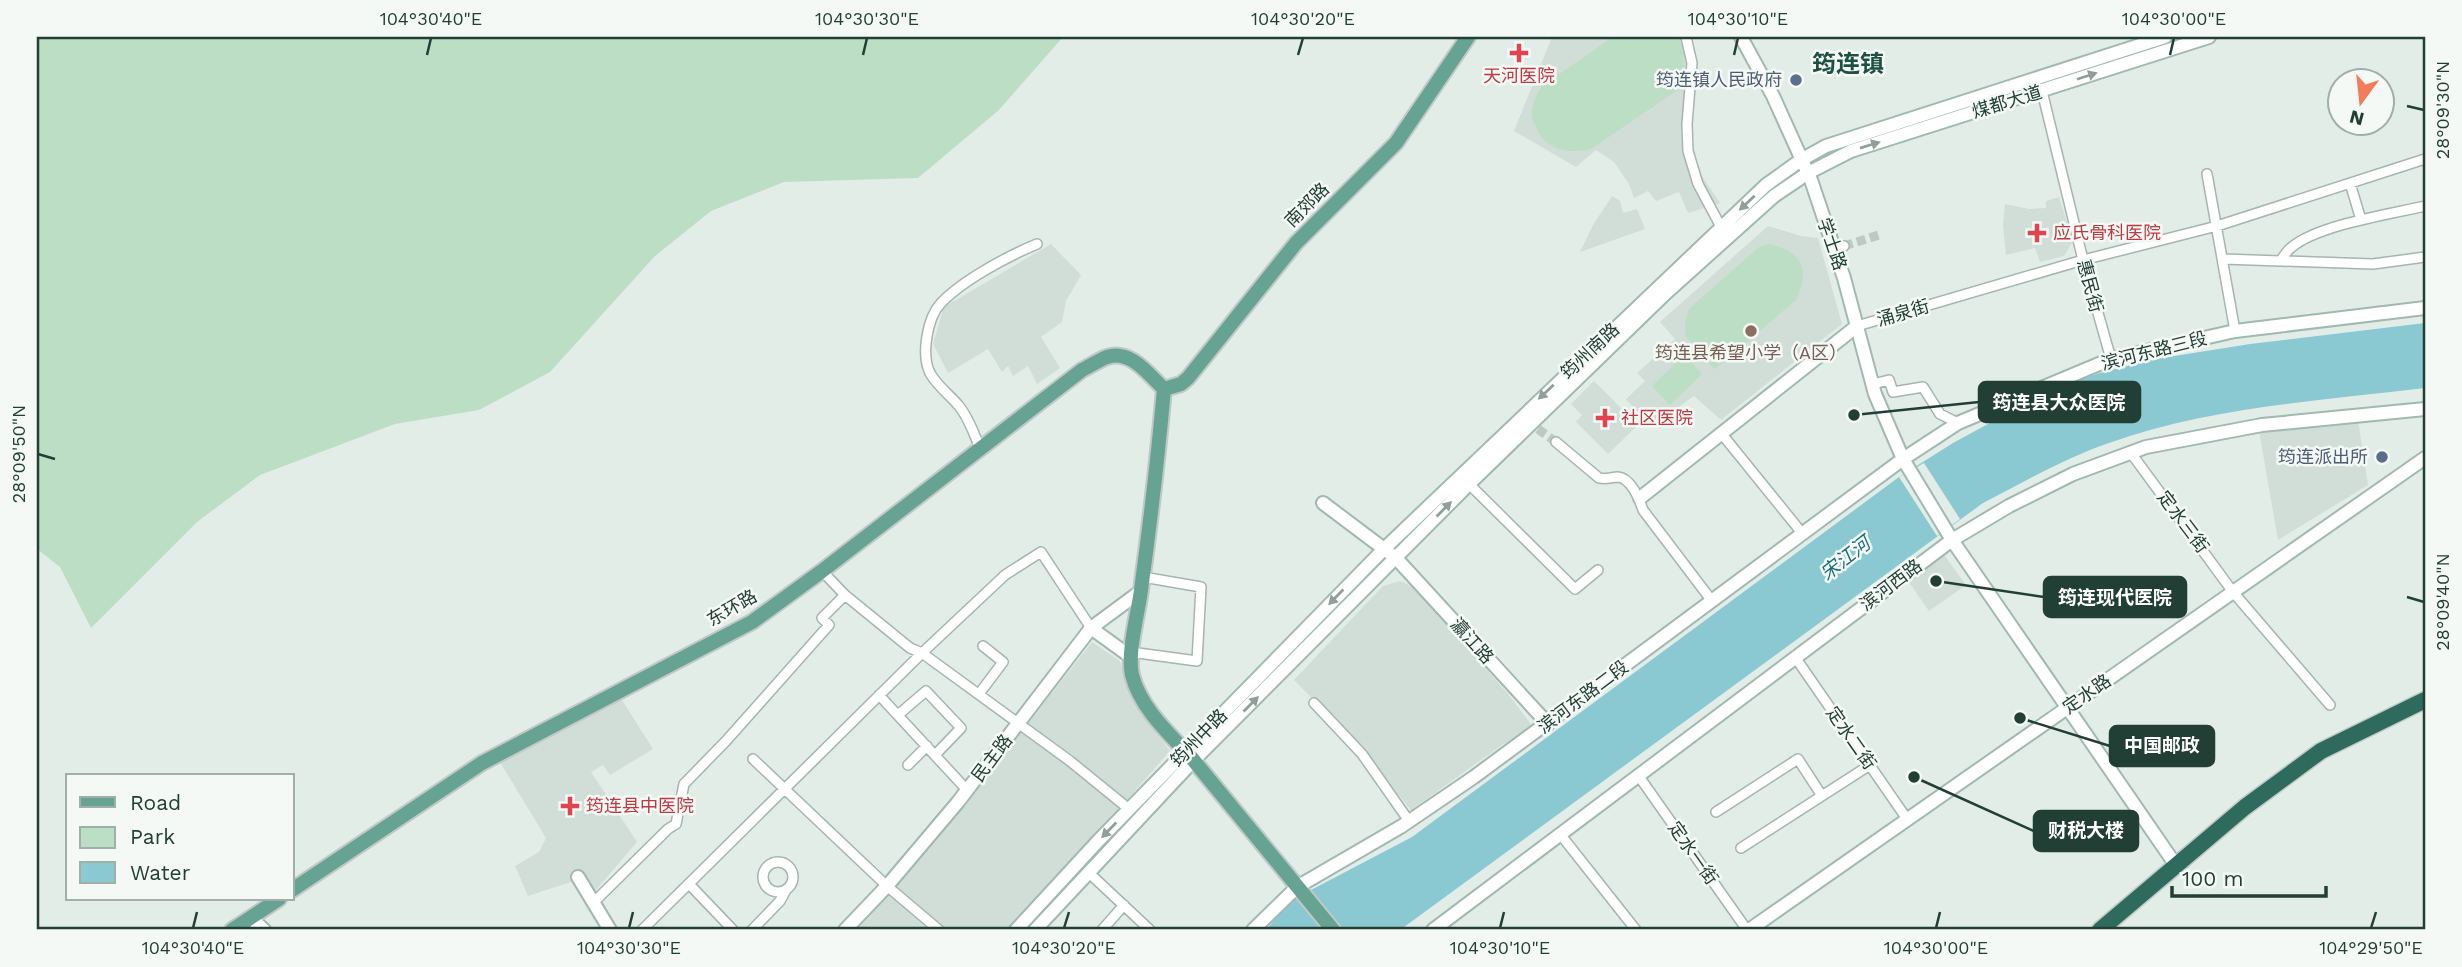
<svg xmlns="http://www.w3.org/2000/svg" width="2462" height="967" font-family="'Work Sans','Noto Sans SC',sans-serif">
<rect width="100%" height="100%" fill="#e3ede8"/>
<path fill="#d1ddd7" d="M1552,37H1688L1694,45L1695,99L1691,134L1696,167L1720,203L1688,213L1679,192L1656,201L1648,191L1634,198L1629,184L1614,162L1596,150L1576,167L1514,131Z
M1612,196L1620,201L1623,213L1637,209L1645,229L1580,252L1593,225Z
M2059,197L2073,241L2064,256L2040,262L2035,248L2006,255L2003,225L2005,204L2029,209L2046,208V201Z
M1768,226L1801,236L1818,238L1842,324L1721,420L1694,396L1650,428L1626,399L1645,381L1637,373L1675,339L1660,322Z
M1051,244L1081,275L1066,301L1062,322L1041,337L1060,368L1037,384L1028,366L1013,376L1008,366L1002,372L988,349L948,373L933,344L944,307Z
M1594,381L1638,425L1608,454L1576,422L1582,415L1571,404Z
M2358,420L2368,485L2278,540L2259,431Z
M1942,552L1966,585L1929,611L1906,578Z
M1400,581L1413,587L1442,619L1508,694L1533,727L1502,745L1411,810L1353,740L1294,680L1383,586Z
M1092,642L1120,661L1131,695L1146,720L1170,751L1012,930H850L967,801Z
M620,697L653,749L610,775L603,765L591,772L637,842L585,903L574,881L528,896L515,866L539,852L546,838L500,762Z"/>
<path fill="#bcdec4" d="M37,37H1063L999,110L918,178L784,182L711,211L655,256L550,372L479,410L395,424L260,475L197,522L91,628L60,567L37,549Z
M1613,37H1678C1687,55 1684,69 1679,89L1591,149C1570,154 1547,151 1537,129C1534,124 1531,118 1532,113C1532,103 1537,94 1542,86Z
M1769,244C1802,251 1811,269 1796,300L1715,369L1709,364L1718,357L1699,350L1686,337L1685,322L1689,309L1759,247Z
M1684,355L1702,374L1670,405L1652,386Z"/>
<path fill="#8ac9d2" d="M2425,323V388C2319,401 2210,407 2109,443C2065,458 2024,482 1983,503L1400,930H1266L1290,901L1412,837L1899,477L1953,443L2058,386L2110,370L2162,358L2250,344Z"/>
<path fill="#e3ede8" d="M1924,463L1960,519L1937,536L1899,477Z"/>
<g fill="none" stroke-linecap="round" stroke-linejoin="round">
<path stroke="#bccac4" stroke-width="9" stroke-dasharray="9 4.5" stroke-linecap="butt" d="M1844,246L1882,234
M1538,429L1556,442"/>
<g stroke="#a5b5af" stroke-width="12">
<path id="street" d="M1686,37L1692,63L1687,124L1688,151L1698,184L1721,227
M2042,91L2083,260L2111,359
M2207,174L2235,331
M2350,183L2361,220
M1833,249L1844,246
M2223,259L2373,264L2425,257
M2281,260C2285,255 2287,250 2292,247C2318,225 2391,214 2425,206
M1857,326L2083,260L2217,226L2425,159
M1873,384L1889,380L1893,392L1923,387L1940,414L1958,423
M1721,433L1802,533
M1556,442L1599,478C1607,480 1611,477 1618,477C1631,478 1640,500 1643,510L1712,601
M980,448C974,434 969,418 959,406C950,395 937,386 930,373C921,355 927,318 941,303C963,280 1008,256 1037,244
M2131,453L2233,592L2330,705
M1469,484L1575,589L1598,570
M822,571L845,595L910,648L922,653L1070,761L1129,809
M1131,657L1138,653L1197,661L1201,587L1143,577
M1795,657L1907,819
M979,694L1003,662L983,646
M879,695L967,790
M1314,703L1362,754L1409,821
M898,715L926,691L961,728L935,755
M753,759L887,886L939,930
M908,765L927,746
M1638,775L1747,930
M1716,812L1798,759L1822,796
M1560,834L1636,930
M1741,848L1870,765
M763 877a15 15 0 1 1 30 0a15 15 0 1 1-30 0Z
M1088,872L1150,930
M690,885L733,930
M593,903L668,829L676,824L684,784L726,741L829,625L822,618L845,595
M642,930L922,653L1005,575L1041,552L1091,628
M752,930L780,901L786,890
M1102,930L1124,905"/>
</g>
<g stroke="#a1b9b0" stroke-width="16">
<path id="secondary" d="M1741,37L1773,96L1811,180L1844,278L1875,394L1903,459L1958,423L2111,359L2235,331L2425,308
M1640,498L1857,326
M1323,503L1396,558L1548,724
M1091,628L1131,657
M578,877L610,930
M251,918L264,930
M845,930L887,886L958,802L1091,628L1141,591
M1016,930L1099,840L1384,549L1766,185L1801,160L1826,146L2165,37
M1035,930L1194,760L1469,484L1666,293L1774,196L1808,173L1851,151L2209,37
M1253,930L1297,887L1402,826L1474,777L1903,459L1952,540L2175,864
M1433,930L1952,540L2009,506L2073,474L2146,447L2262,425L2425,409
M1749,930L2425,458"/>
</g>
<g stroke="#c1c9c7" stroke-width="18">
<path id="primary" d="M1164,389C1158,457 1150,524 1141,590C1138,614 1127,652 1132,675C1140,707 1168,733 1190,756L1333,930
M1164,389L1181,384L1188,378L1296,243L1396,143L1468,37
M292,890L482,763L752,622L822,571L1082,370C1090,366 1099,360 1107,357C1131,349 1149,375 1164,389
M232,930L279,899"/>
</g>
<g stroke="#c1c9c7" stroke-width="19">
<path id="highway" d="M2100,930L2245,807L2321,751L2425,700"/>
</g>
<use href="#street" stroke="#fff" stroke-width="9"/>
<use href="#secondary" stroke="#fff" stroke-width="12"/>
<use href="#primary" stroke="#67a392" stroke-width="14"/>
<use href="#highway" stroke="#2e6b5d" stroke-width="16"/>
</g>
<defs><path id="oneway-solid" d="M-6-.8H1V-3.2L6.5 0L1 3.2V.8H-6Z" transform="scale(1.75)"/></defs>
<g fill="#909f9a">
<use href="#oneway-solid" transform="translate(2087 76) rotate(-18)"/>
<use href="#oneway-solid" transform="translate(1870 145) rotate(-17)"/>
<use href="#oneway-solid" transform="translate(1747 203) rotate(137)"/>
<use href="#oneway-solid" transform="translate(1546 392) rotate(137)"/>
<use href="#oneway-solid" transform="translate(1444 509) rotate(-45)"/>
<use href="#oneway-solid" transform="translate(1336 597) rotate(134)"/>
<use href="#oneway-solid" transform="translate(1251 704) rotate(-45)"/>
<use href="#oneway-solid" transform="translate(1109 830) rotate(134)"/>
</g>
<path fill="none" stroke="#223f36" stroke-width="2.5" d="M427,55L431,38M863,55L867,38M1298,55L1303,38M1734,55L1738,38M2170,55L2174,38M2407,106L2424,110M38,454L55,459M2407,597L2424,602M193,928L197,912M629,928L633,912M1064,928L1069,912M1500,928L1504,912M1936,928L1940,912M2371,928L2376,912"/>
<g fill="#e0444e" stroke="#f4f9f6" stroke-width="2.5">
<path d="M1515.5 42.5h7v7h7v7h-7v7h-7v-7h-7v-7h7z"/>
<path d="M2033.5 222.5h7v7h7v7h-7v7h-7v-7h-7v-7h7z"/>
<path d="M1601.5 407.5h7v7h7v7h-7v7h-7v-7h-7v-7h7z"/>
<path d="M566.5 795.5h7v7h7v7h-7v7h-7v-7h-7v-7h7z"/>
</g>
<g fill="#5c6f8a" stroke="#f4f9f6" stroke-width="2.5">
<circle cx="1796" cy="80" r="7"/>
<circle cx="2382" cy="457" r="7"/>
</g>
<circle fill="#8d6e63" stroke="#f4f9f6" stroke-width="2.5" cx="1751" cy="331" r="7"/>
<g text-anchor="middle" stroke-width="5" stroke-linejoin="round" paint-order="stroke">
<g font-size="18" fill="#be3a42" stroke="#f4f9f6" text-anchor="start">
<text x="1519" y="82" text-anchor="middle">天河医院</text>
<text x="2053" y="239">应氏骨科医院</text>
<text x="1621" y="424">社区医院</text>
<text x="586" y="812">筠连县中医院</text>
</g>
<g font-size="18" fill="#4e5e75" stroke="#f4f9f6" text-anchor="end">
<text x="1782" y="86">筠连镇人民政府</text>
<text x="2368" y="463">筠连派出所</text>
</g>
<g font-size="18" fill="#223f36" stroke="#f4f9f6">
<text transform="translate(2007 102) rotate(-17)" y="6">煤都大道</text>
<text transform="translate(1307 205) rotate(-45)" y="6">南郊路</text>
<text transform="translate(1832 244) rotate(71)" y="6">学士路</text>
<text transform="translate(2090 286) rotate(75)" y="6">惠民街</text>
<text transform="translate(1903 313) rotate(-16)" y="6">涌泉街</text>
<text transform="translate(1590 351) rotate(-43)" y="6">筠州南路</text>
<text transform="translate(2154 351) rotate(-14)" y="6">滨河东路三段</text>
<text transform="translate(2183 522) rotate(53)" y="6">定水三街</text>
<text transform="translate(1891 585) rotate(-37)" y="6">滨河西路</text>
<text transform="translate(732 608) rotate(-30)" y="6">东环路</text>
<text transform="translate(1472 641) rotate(48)" y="6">瀛江路</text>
<text transform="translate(2087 694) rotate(-35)" y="6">定水路</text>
<text transform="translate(1583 697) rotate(-37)" y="6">滨河东路二段</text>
<text transform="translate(1199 738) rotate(-46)" y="6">筠州中路</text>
<text transform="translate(1851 738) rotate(55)" y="6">定水二街</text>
<text transform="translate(992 758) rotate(-53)" y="6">民主路</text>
<text transform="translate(1693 853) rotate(55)" y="6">定水一街</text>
</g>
<g font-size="18" fill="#785e54" stroke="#f4f9f6">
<text x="1751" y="359">筠连县希望小学（A区）</text>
</g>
<g font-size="19" font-style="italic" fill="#1b6e7c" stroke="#f4f9f6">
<text transform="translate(1845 558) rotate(-38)" y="7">宋江河</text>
</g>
<g font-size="24" font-weight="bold" fill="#1e5143" stroke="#f4f9f6">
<text x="1848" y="72">筠连镇</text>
</g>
</g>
<path fill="none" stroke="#223f36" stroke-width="2.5" d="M1854 415L1979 402M1936 581L2044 597M2020 718L2110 746M1914 777L2034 831"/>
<g fill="#223f36" stroke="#f4f9f6" stroke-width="2.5">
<circle cx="1854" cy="415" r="7"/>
<circle cx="1936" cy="581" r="7"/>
<circle cx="2020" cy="718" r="7"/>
<circle cx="1914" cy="777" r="7"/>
</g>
<g fill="#223f36" stroke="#223f36" stroke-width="2.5">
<rect x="1979" y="382" width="161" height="40" rx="7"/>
<rect x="2044" y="577" width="142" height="40" rx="7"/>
<rect x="2110" y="726" width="104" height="40" rx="7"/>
<rect x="2034" y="811" width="104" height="40" rx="7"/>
</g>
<g font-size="19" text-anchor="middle" font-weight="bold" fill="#fff">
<text x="2059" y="409">筠连县大众医院</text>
<text x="2115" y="604">筠连现代医院</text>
<text x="2162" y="752">中国邮政</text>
<text x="2086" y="837">财税大楼</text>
</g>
<rect width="2462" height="967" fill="none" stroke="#f4f9f6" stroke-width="77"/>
<rect x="66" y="774" width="228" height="126" fill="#f4f9f6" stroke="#a0afa9" stroke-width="2"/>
<rect x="80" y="797" width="35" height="10" fill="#67a392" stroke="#a0afa9" stroke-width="2"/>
<text x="130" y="810" font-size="21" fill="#223f36">Road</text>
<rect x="80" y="827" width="35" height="21" fill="#bcdec4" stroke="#a0afa9" stroke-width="2"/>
<text x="130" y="844" font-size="21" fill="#223f36">Park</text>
<rect x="80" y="862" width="35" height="21" fill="#8ac9d2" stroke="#a0afa9" stroke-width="2"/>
<text x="130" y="880" font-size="21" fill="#223f36">Water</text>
<g transform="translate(2361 102) rotate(195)"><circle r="33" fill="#f4f9f6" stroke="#a0afa9" stroke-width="2"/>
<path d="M0-5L12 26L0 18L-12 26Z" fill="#f37c5a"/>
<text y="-10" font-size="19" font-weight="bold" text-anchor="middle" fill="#223f36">N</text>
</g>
<path d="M2172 886v10h154v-10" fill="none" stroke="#223f36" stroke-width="3.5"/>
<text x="2182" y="886" font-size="21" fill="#223f36" stroke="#f4f9f6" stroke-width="5" paint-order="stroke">100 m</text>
<rect x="38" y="38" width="2386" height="890" fill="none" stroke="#223f36" stroke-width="2.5"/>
<g font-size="18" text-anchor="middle" fill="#223f36">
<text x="431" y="25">104°30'40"E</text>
<text x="867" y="25">104°30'30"E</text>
<text x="1303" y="25">104°30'20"E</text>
<text x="1738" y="25">104°30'10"E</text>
<text x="2174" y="25">104°30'00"E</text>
<text transform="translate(2443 110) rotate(-90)" y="6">28°09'30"N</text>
<text transform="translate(19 454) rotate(-90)" y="6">28°09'50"N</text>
<text transform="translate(2443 602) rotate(-90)" y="6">28°09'40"N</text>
<text x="193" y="954">104°30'40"E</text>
<text x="629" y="954">104°30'30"E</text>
<text x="1064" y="954">104°30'20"E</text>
<text x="1500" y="954">104°30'10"E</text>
<text x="1936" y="954">104°30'00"E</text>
<text x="2371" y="954">104°29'50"E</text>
</g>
</svg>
